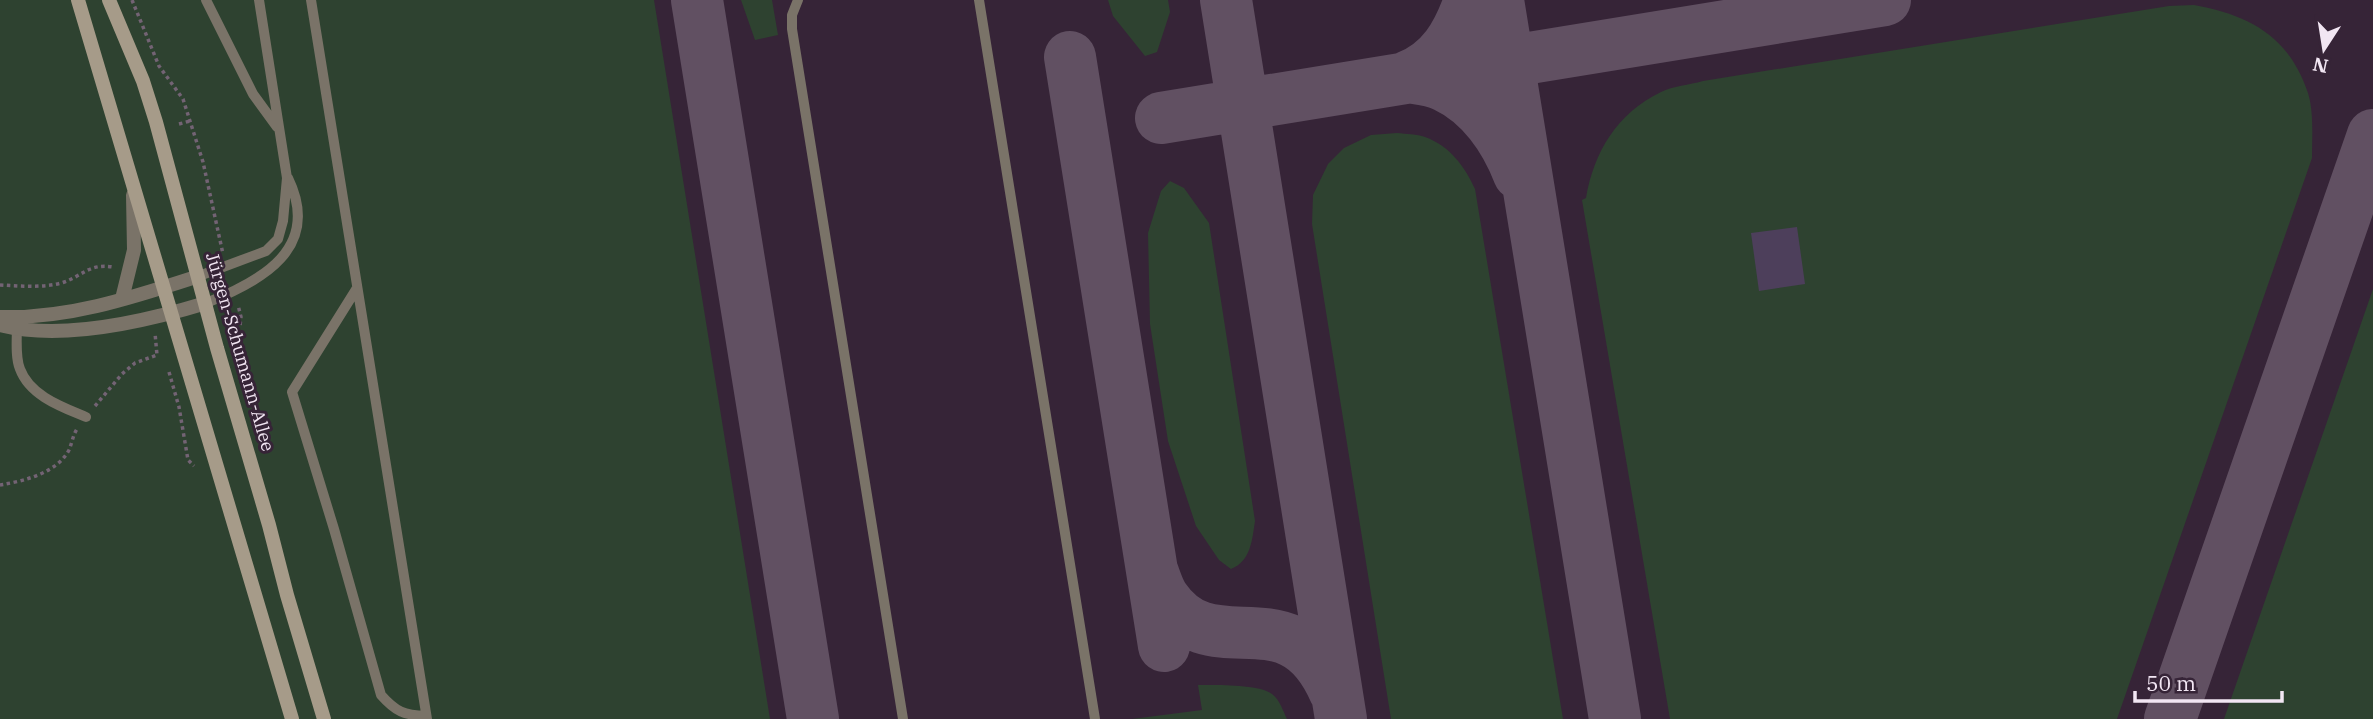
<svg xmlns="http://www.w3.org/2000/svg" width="2373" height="719" font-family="'IBM Plex Serif',serif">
<rect width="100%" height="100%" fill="#362437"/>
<path fill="#2e4230" d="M0,0H654L770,719H0Z
M741,0H772L778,35L755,40Z
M1108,0H1168L1170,12L1157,52L1145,56L1113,16Z
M2194,5C2249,15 2289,36 2308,93C2314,112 2312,138 2312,158L2117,719H1670L1582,200L1586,198C1594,152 1617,113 1661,92C1673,86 1689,85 1703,81L2169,6Z
M1397,133C1406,134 1417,134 1425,137C1450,146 1465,167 1475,189L1563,719H1391L1312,224L1313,195L1328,164L1344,148L1371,135Z
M1170,181L1184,188L1209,223L1255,521C1252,540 1251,561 1231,569L1219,560L1196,526L1168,441L1150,324L1148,233L1161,191Z
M2373,289V719H2224Z
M1198,685C1216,685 1259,684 1272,694C1280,700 1283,711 1287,719H1132L1202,710Z"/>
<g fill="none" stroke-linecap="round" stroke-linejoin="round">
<path stroke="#615062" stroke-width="52" d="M697,0L813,719
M1226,0L1341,719
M1470,0C1458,35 1442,63 1407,77C1419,79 1433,80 1445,86C1481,103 1505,138 1519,174
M1498,0L1615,719
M1070,57L1164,646
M1161,118L1885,0
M1153,573C1156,581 1159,591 1164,598C1214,671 1289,587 1335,692
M2170,719L2373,135"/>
</g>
<path fill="#4d3f5b" d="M1797,227L1805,284L1759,291L1751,233Z"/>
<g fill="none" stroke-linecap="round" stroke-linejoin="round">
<path stroke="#736374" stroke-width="3.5" stroke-dasharray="3.5 3.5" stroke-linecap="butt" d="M132,0L159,66L183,99L203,162L223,254
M179,124L190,121
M0,285C20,286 42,288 61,283C82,277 88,263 113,267
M229,333L240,326L241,317L238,305
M169,372L179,407L188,460L194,466
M95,406L122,374L135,363L157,355L155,333
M0,485C24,481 57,473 69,450C72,443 73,435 77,429"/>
<path stroke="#7a7368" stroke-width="10" d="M206,0L253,94L277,127
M311,0L427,719
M798,0L792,15V29L903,719
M979,0L1095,719
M199,276L266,251L278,239L283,221L287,178L259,0
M357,288L292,392L334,529L381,695C396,712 404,715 426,716
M206,303C262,281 322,248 288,178
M17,324C17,338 15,357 20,369C30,396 62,407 86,417"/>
<path stroke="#7a7368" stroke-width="14" d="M122,299L134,250L133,195
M0,317C69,319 134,297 199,276
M0,325C61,341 147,321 206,303"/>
<path stroke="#a69b89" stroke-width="14" d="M78,0L292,719
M109,0L143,81L156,122L217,348L269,525L287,595L324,719"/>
</g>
<g text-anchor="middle" stroke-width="6" stroke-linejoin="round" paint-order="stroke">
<g font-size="18" fill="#f2e6f3" stroke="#362437">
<text transform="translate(240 352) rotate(74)" y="6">Jürgen-Schumann-Allee</text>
</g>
</g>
<g transform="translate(2324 49) rotate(192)" stroke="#362437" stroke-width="5" paint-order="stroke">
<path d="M0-5L12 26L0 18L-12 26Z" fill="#f2e6f3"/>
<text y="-10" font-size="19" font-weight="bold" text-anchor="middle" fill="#f2e6f3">N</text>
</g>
<path d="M2135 691v10h147v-10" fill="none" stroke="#f2e6f3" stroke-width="3.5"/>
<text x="2146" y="691" font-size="21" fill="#f2e6f3" stroke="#362437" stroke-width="5" paint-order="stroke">50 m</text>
</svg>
